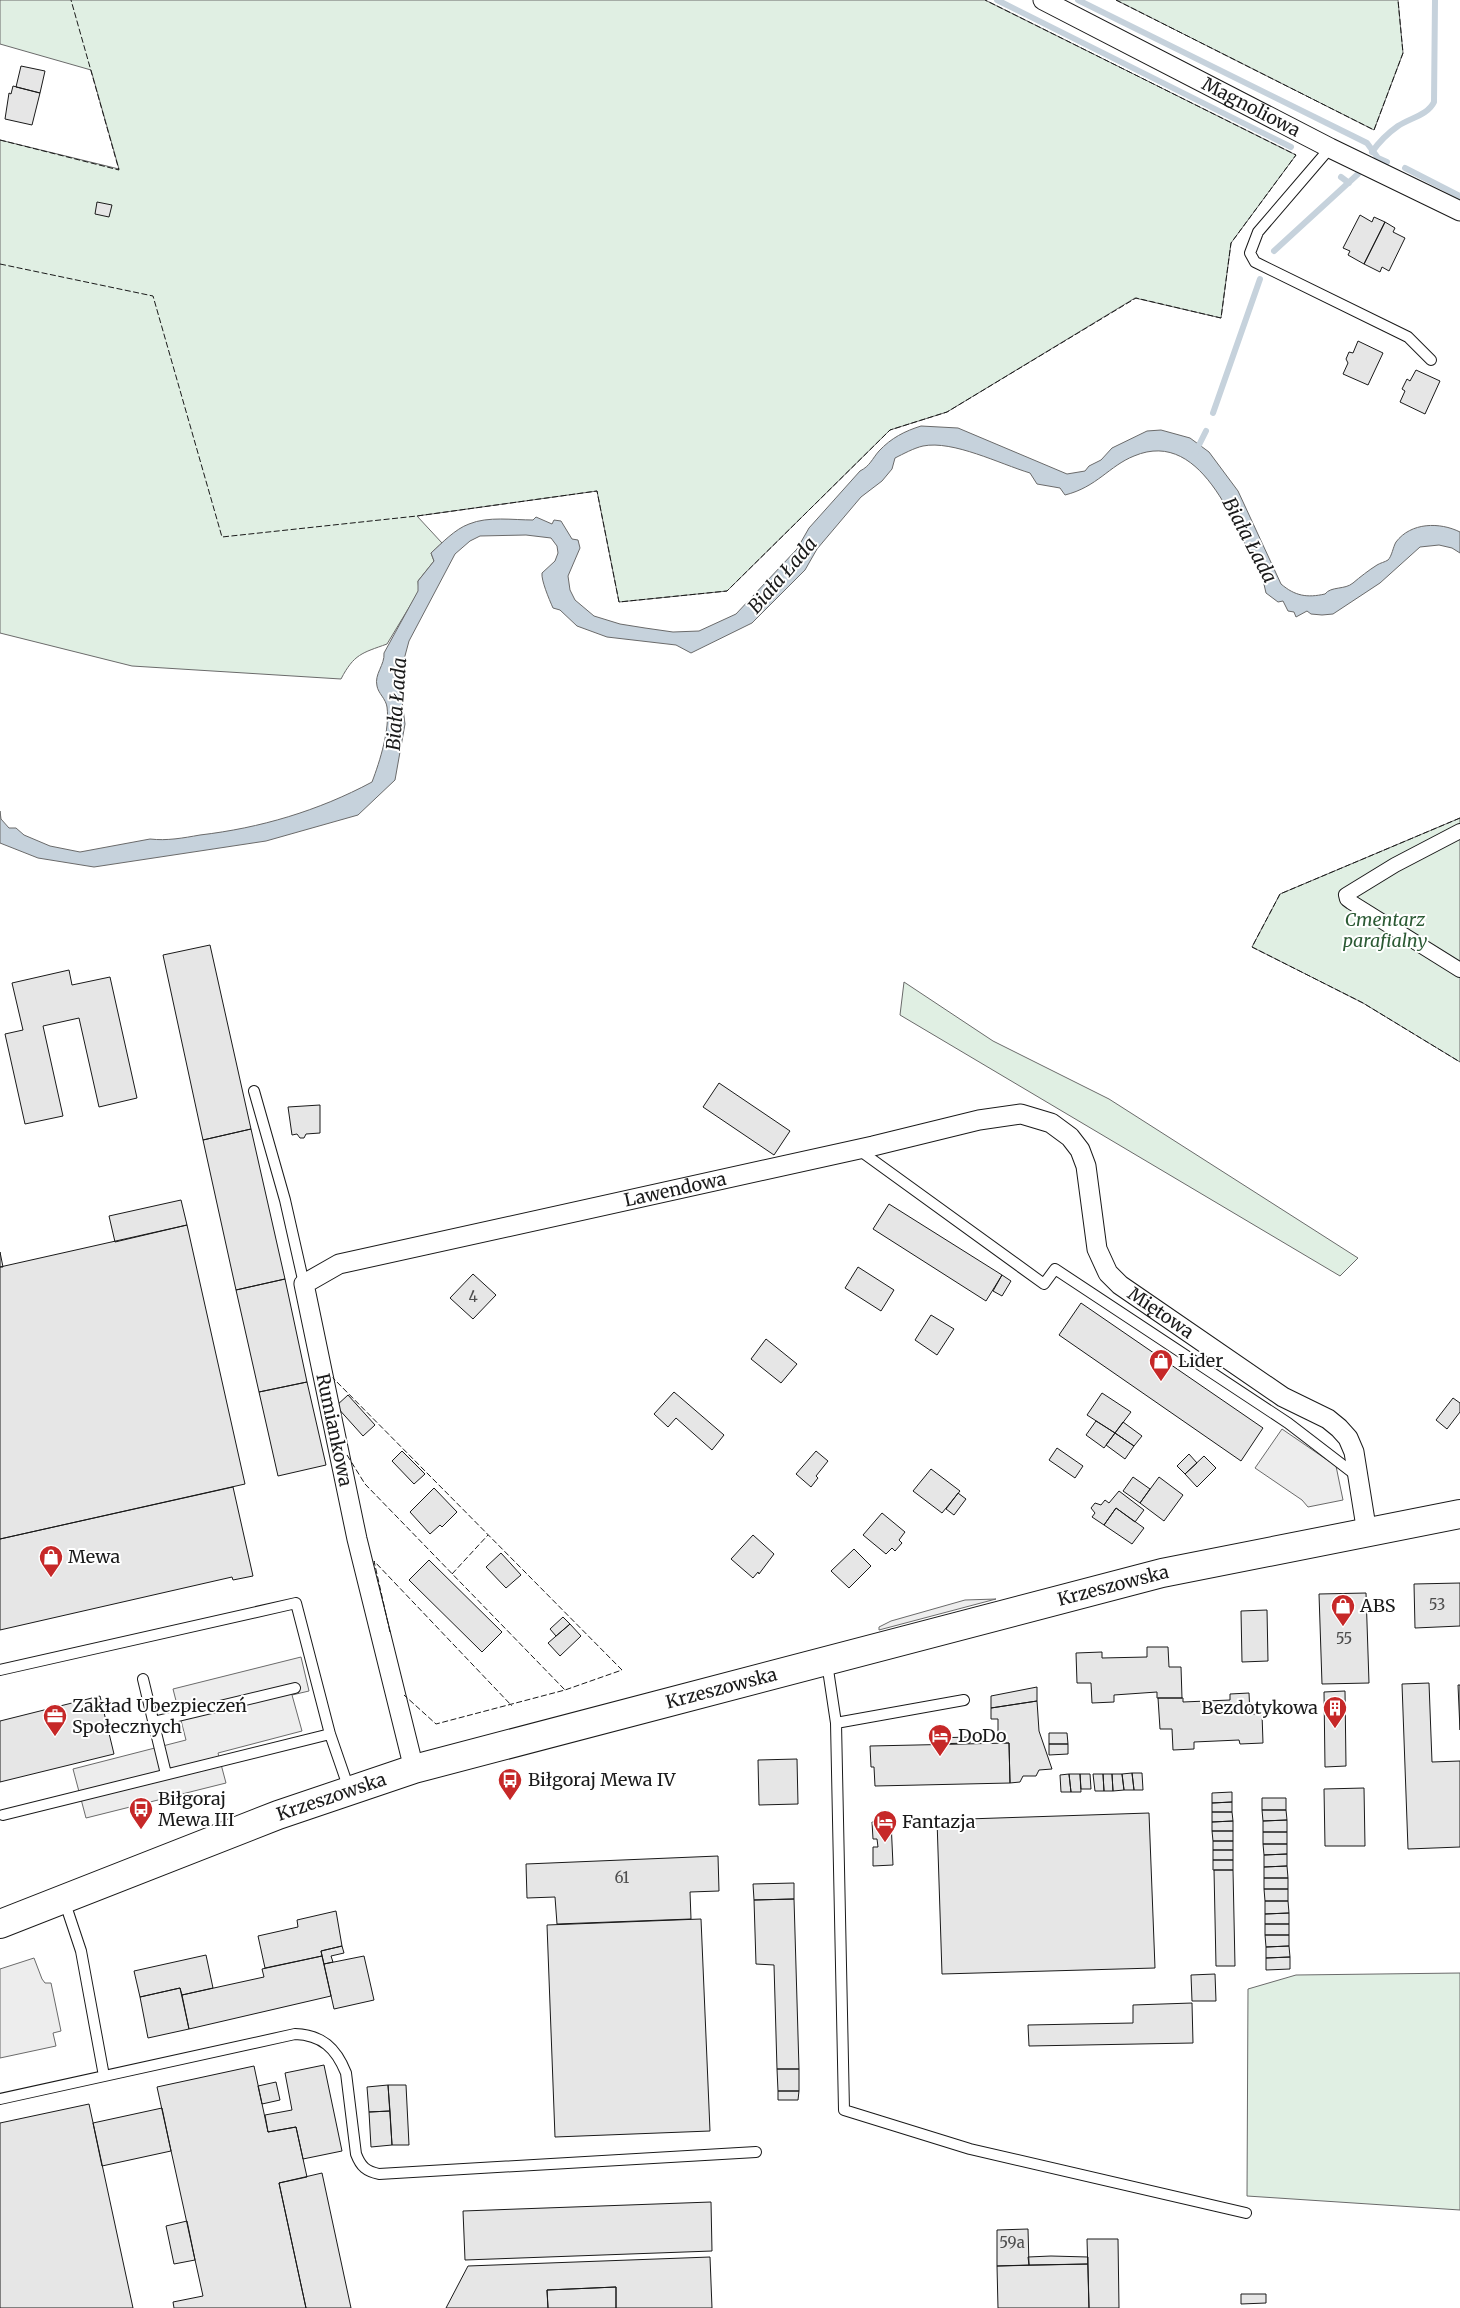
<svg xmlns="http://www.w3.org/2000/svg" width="1460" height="2308" font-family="Merriweather,serif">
<rect width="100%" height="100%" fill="#fff"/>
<path fill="#e0efe3" stroke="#6a6a6a" d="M0,0H985L1296,155L1231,243L1221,318L1135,298L947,412L890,430L727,591L619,602L597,491L417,516L442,543L431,553L434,561L418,581L419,591L387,644C362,653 354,654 341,679L132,666L0,633V140L119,169L91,70L0,44Z
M1116,0H1398L1403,53L1374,130Z
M1460,818V1062L1363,1003L1252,947L1280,894Z
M904,982L993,1041L1109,1099L1358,1258L1340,1276L900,1015Z
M1460,1973V2210L1247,2196L1248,1989L1296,1975Z"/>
<path fill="#ededed" stroke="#6a6a6a" d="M1282,1429L1336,1466L1343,1500L1308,1507L1302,1500L1255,1468Z
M996,1599L879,1630V1627L891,1621L965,1600Z
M301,1657L309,1691L292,1695L302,1731L218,1753L226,1783L86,1818L73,1769L186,1740L173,1689Z
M34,1958L42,1979L45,1983H51L61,2031L53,2033L56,2046L0,2058V1969Z"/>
<path fill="#c6d2dc" stroke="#6a6a6a" d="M921,426L958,428L1067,474L1085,471L1089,466L1101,460L1112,448L1147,431L1161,430L1190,438L1209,452L1238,491L1281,584C1295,596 1307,598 1325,594C1331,586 1345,590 1353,583C1360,577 1369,570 1377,565C1380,563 1385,562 1388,560C1392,556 1393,547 1396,542C1411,522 1440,522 1460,532V553L1452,548L1439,545L1420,547L1380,583L1333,614L1322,615L1311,614L1307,611L1296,617L1294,612L1288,611L1283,601L1278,602L1266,593L1263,580C1238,536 1205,426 1134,456C1109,466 1097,487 1065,495L1060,488L1037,484L1030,473C1000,464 953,440 923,446C914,448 903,454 895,458L892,469L882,481L861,497L817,549L805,570L752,623L691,653L676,645L607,637L577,626L560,610L553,608C549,599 541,580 542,573L555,561L558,553L557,546L551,538L526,535L480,536L470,541L455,554L409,641L399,678L405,724L395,780L358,815L266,841L94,867L38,858L0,843V811L1,819L9,828H16L24,835L50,846L80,852L150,839C167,841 183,838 200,835C260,828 318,811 372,782C380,761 390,729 387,707C386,699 378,693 377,686C374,674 385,665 384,653L418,591V581L434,561L431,553C442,543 455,529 469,524C488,516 513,520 533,520L536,517L552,524L554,520L561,521L572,539L578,540L580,548L568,576L570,590L575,600L594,616L620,624L645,628L673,632L699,631L736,614L797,549L809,528L860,471C870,466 872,459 879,451C891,438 905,431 921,426Z"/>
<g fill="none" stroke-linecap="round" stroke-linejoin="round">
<path stroke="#c6d2dc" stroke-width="6" d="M997,0L1291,147
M1078,0L1367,143L1378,158L1387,162
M1372,152C1379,142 1388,133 1398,126C1410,118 1428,115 1434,102L1435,0
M1405,168L1460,196
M1341,177L1349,183
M1274,251L1358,174
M1213,413L1260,279
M1195,453L1206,431"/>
</g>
<path fill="#e6e6e6" stroke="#1a1a1a" d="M21,66L45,71L40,93L16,87Z
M13,86L40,93L32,125L5,119L9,93L11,94Z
M97,202L112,205L109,217L95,214Z
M1360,215L1372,222L1374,217L1385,222L1364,264L1348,255L1350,251L1343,248Z
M1385,222L1395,228L1393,232L1405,238L1389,271L1382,267L1380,272L1364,264Z
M1358,341L1383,353L1368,385L1343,374L1348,363L1346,359L1349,352L1353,353Z
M1416,370L1440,381L1425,414L1400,402L1405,391L1402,389L1407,379L1410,381Z
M210,945L251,1129L203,1140L163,955Z
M69,970L72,985L110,977L137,1098L99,1107L79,1018L43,1026L63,1116L25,1124L5,1034L23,1030L12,983Z
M719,1083L790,1131L774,1155L703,1107Z
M320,1105V1133L306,1134L304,1138H300L297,1134L292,1135L288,1107Z
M251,1129L285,1279L236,1290L203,1140Z
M181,1200L187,1225L115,1242L109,1216Z
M889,1204L1002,1275L986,1301L873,1229Z
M187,1225L245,1484L0,1539V1267Z
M0,1252L3,1267H0Z
M858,1267L894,1290L881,1311L845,1288Z
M473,1274L496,1295L473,1319L450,1298Z
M1002,1275L1011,1281L1002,1296L993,1291Z
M285,1279L307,1382L259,1392L236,1290Z
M1081,1303L1263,1428L1241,1461L1059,1335Z
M931,1315L954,1329L937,1355L915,1340Z
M766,1339L797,1364L781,1383L751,1359Z
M307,1382L326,1465L278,1476L259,1392Z
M674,1392L724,1435L712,1450L676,1418L668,1427L654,1414Z
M1102,1393L1131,1412L1115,1433L1087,1415Z
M348,1395L375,1425L363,1436L336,1406Z
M1453,1398L1460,1403V1412L1447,1429L1436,1420Z
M1096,1421L1115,1433L1104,1448L1086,1435Z
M1123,1422L1142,1436L1134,1446L1115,1433Z
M1115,1433L1134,1446L1125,1459L1106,1445Z
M1057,1448L1083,1466L1075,1478L1049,1460Z
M402,1451L425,1474L414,1484L392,1461Z
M816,1451L828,1461L816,1476L818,1478L811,1487L796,1474Z
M1189,1454L1197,1463L1185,1474L1177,1466Z
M1204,1456L1216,1468L1197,1487L1185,1474Z
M931,1469L960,1491L942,1513L913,1491Z
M1133,1477L1150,1489L1140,1503L1123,1491Z
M1159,1477L1183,1495L1164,1521L1140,1503Z
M233,1487L253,1576L233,1580L232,1577L0,1630V1539Z
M434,1488L457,1512L442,1527L440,1525L430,1534L410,1512Z
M1119,1491L1144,1510L1135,1522L1116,1508L1104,1525L1092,1517L1095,1513L1091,1508L1095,1503L1101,1505L1105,1500L1109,1503Z
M958,1493L966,1499L954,1515L946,1509Z
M1116,1508L1144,1528L1132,1544L1104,1525Z
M882,1513L905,1532L899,1540L902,1543L895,1551L892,1548L886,1554L863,1535Z
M753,1535L774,1554L759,1574L758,1572L753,1578L731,1559Z
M854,1549L871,1566L849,1588L831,1571Z
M501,1553L521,1575L506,1588L486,1567Z
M429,1560L502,1632L482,1652L409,1580Z
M1460,1583V1626L1415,1628L1414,1584Z
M1366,1593L1369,1683L1322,1684L1319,1594Z
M1267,1610L1268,1661L1242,1662L1241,1611Z
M563,1617L570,1624L556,1636L550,1629Z
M570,1624L581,1636L560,1656L548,1643Z
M1147,1647H1168L1169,1667H1181L1182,1698H1157V1692L1114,1695V1702L1092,1703L1091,1683H1077L1076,1653L1102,1652V1658L1147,1657Z
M1429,1683L1432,1762L1460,1761V1847L1408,1849L1402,1684Z
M1458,1685H1460V1730Z
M1037,1687V1701L991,1708V1696Z
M1345,1691L1346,1766L1325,1767L1324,1692Z
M1249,1693L1250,1714H1262L1263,1743L1240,1744L1239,1740L1194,1742V1749L1173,1750L1172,1729H1160L1158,1698H1183V1702L1230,1700V1694Z
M100,1696L114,1754L0,1782V1721Z
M1037,1701L1039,1731L1052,1769L1039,1770L1036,1776H1023L1020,1782L1010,1783L1009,1743H998V1719H991V1708Z
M1049,1733H1067L1068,1744H1049Z
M970,1737V1743L931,1744V1738Z
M1009,1743L1010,1783L875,1786L874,1767H871L870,1746Z
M1049,1744H1068V1754L1049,1755Z
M797,1759L798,1804L759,1805L758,1760Z
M1132,1773H1142L1143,1790H1134Z
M1132,1773L1134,1790H1124L1122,1774Z
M1069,1774L1071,1792H1061L1060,1775Z
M1069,1774H1080L1081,1792H1071Z
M1080,1774H1090L1091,1789H1081Z
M1093,1774H1103L1104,1791H1095Z
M1103,1774H1112L1113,1791H1104Z
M1112,1774H1122L1124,1790L1113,1791Z
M1364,1788L1365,1846H1325L1324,1789Z
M1232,1792V1802L1212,1803V1793Z
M1262,1798H1286V1810H1262Z
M1232,1802V1812H1212V1803Z
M1262,1810H1286L1287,1820L1263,1821Z
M1212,1812H1232L1233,1821L1212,1822Z
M1149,1813L1155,1968L942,1974L937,1820Z
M1287,1820V1832H1263V1821Z
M891,1821L893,1865L873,1866V1847H878L877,1839H873L872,1822Z
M1233,1821V1831H1212V1822Z
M1212,1831H1233V1841H1213Z
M1263,1832H1287V1844H1263Z
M1213,1841H1233V1850H1213Z
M1263,1844H1287V1854L1264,1855Z
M1213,1850H1233V1860H1213Z
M1287,1854V1866L1264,1867V1855Z
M718,1856L719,1891L690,1892L691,1919L557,1924L555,1897L527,1898L526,1864Z
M1213,1860H1233V1870H1213Z
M1287,1866L1288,1878H1264V1867Z
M1214,1870H1233L1235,1966H1216Z
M1264,1878H1288V1889H1264Z
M794,1883V1899L754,1900L753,1884Z
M1264,1889H1288V1901H1265Z
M794,1899L799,2069H777L774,1965L756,1964L754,1900Z
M1265,1901H1288L1289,1913L1265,1914Z
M336,1911L342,1946L321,1951L322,1956L265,1968L258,1936L298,1927L297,1920Z
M1289,1913V1924H1265V1914Z
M701,1919L710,2131L555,2137L547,1925Z
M1265,1924H1289V1935H1265Z
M1265,1935H1289V1946L1266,1947Z
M342,1946L344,1953L331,1956L333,1962L324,1964L321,1951Z
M1289,1946L1290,1957L1266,1958V1947Z
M206,1955L213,1988L182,1995L180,1988L140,1997L134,1971Z
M322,1956L331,1996L189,2029L182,1995L264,1977L262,1969Z
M364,1956L374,2000L334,2009L324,1964Z
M1290,1957V1969L1266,1970V1958Z
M1215,1974L1216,2001H1192L1191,1975Z
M180,1988L189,2029L148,2038L140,1997Z
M1192,2003L1193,2043L1029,2046L1028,2025L1133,2023V2005Z
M324,2065L342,2151L303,2159L296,2127L268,2132L265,2115L292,2110L285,2073Z
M254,2066L268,2132L296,2127L307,2177L279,2183L306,2308H174L173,2302L203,2296L157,2087Z
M777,2069H799V2091H778Z
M276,2082L280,2100L262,2104L258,2086Z
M388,2085L390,2111L369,2112L367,2087Z
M388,2085H406L409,2145H392Z
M778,2091H799L798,2100H778Z
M89,2104L133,2308H0V2123Z
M162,2108L171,2151L102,2166L93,2123Z
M390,2111L392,2145L371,2147L369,2112Z
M322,2173L351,2308H306L279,2183Z
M711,2202L712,2251L465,2260L463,2211Z
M187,2221L195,2260L174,2264L166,2226Z
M1028,2229L1029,2265L997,2266V2230Z
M1087,2239H1118L1119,2308H1089Z
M1051,2256L1088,2257V2264L1029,2265L1028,2257Z
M710,2257L712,2308H616V2287L547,2290L548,2308H446L468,2266Z
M1088,2264L1089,2308H998L997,2266Z
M616,2287V2308H548L547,2290Z
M1241,2294H1266V2303L1241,2304Z"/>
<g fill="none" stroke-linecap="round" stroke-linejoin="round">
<g stroke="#1a1a1a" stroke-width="12">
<path id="service" d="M1330,148L1258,232L1250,253L1255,262L1408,337L1431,360
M254,1091L285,1200L304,1284
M859,1150L1044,1284L1055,1269L1288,1423L1357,1476
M827,1663L836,1723L844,2110L970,2149L1246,2213
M0,1670L296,1603L330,1734L349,1789
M143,1679L166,1774
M153,1722L295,1688
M836,1723L964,1700
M3,1815L330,1734
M64,1900L81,1951L104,2076
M0,2099L295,2034C322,2035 336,2048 346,2073L356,2154C361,2167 366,2171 379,2174L756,2152"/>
</g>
<g stroke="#1a1a1a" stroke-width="16">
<path id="pedestrian" d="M1460,831L1395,865L1346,895L1347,899L1351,902L1460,970"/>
</g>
<g stroke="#1a1a1a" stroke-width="21">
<g id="minor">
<path id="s1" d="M1043,0L1330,148L1460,211"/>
<path id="s2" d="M414,1769L357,1539L304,1284L339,1264L873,1146L979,1120L1021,1114L1051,1123L1070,1137L1080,1150L1086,1166L1097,1249L1108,1273L1120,1285L1283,1397L1328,1419L1339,1428L1348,1438L1354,1452L1367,1533"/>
</g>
</g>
<g stroke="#1a1a1a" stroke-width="30">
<g id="secondary">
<path id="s3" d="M0,1924L278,1815L414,1769L1162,1573L1460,1514"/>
</g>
</g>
<use href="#service" stroke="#fff" stroke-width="10"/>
<use href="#pedestrian" stroke="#fff" stroke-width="14"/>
<use href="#minor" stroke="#fff" stroke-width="19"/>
<use href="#secondary" stroke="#fff" stroke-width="28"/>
<path stroke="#1a1a1a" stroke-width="1" stroke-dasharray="6 2.5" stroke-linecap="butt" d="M1116,0L1374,130L1403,53L1398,0
M0,140L119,170L71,0
M0,264L153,296L222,537L417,516L597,491L619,602L727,591L890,430L947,412L1136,298L1221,318L1231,243L1296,155L985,0
M1460,818L1280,894L1252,947L1363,1003L1460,1062
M331,1376L622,1670L565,1690L436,1724L404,1695
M347,1455L365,1484L565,1690
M452,1574L488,1535
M390,1632L374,1561L512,1706"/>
</g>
<defs>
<g id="shop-pin" transform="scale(1.25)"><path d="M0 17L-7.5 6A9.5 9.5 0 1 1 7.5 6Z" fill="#c62828" stroke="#fff"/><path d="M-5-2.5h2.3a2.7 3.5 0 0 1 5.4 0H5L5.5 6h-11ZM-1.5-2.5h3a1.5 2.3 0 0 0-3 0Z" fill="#fff"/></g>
<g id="building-pin" transform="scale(1.25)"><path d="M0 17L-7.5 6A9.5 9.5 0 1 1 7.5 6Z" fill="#c62828" stroke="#fff"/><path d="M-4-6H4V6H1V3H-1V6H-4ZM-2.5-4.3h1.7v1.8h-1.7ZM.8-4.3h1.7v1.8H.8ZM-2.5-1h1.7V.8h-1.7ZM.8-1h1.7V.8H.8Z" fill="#fff"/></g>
<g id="office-pin" transform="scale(1.25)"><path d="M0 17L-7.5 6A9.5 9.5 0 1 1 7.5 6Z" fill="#c62828" stroke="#fff"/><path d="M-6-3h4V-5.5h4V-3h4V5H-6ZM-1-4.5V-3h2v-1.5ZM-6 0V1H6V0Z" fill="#fff"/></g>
<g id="hotel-pin" transform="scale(1.25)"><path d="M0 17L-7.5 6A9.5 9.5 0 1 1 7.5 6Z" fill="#c62828" stroke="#fff"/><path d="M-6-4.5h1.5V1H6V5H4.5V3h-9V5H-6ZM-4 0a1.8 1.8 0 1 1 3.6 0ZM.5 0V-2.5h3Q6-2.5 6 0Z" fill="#fff"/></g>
<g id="bus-pin" transform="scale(1.25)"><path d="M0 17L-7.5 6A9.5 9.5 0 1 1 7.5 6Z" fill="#c62828" stroke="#fff"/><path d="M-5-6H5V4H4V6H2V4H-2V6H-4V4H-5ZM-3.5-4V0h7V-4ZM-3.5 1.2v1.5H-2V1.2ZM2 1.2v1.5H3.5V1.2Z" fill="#fff"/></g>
</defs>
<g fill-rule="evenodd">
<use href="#shop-pin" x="1161" y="1361"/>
<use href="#shop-pin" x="51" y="1557"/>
<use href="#shop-pin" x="1343" y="1606"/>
<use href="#building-pin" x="1335" y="1708"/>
<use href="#office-pin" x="55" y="1716"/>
<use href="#hotel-pin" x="940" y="1736"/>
<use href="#bus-pin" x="510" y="1780"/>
<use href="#bus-pin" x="141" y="1809"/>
<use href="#hotel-pin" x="885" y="1822"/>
</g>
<g text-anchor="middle" stroke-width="4" stroke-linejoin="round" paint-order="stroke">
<g font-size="15" fill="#4d4d4d">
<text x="473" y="1302">4</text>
<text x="1437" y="1610">53</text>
<text x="1344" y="1644">55</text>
<text x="622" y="1883">61</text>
<text x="1012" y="2248">59a</text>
</g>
<g font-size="18" fill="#1a1a1a" stroke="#fff">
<text dy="6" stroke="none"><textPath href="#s1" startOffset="234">Magnoliowa</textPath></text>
<text dy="6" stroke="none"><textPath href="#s2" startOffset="882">Lawendowa</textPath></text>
<text dy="6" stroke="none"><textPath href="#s2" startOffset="1501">Miętowa</textPath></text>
<text transform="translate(334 1430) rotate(78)" y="6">Rumiankowa</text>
<text dy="6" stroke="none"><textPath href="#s3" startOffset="1165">Krzeszowska</textPath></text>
<text dy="6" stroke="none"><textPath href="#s3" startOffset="760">Krzeszowska</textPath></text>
<text dy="6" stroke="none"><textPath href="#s3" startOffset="355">Krzeszowska</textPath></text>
</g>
<g font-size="18" font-style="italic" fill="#2b5a34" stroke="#fff">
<text x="1385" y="926">Cmentarz<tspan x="1385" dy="21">parafialny</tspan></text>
</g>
<g font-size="18" fill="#1a1a1a" stroke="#fff" text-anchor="start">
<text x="1178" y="1367">Lider</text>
<text x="68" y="1563">Mewa</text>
<text x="1360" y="1612">ABS</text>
<text x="72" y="1712">Zakład Ubezpieczeń<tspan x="72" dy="21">Społecznych</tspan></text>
<text x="1318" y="1714" text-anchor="end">Bezdotykowa</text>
<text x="958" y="1742">DoDo</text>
<text x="528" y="1786">Biłgoraj Mewa IV</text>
<text x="158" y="1805">Biłgoraj<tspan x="158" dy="21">Mewa III</tspan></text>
<text x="902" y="1828">Fantazja</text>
</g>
<g font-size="19" font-style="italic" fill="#1a1a1a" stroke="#fff">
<text transform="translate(1250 540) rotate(62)" y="7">Biała Łada</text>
<text transform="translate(782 575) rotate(-49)" y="7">Biała Łada</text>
<text transform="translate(396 704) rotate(-86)" y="7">Biała Łada</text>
</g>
</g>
</svg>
